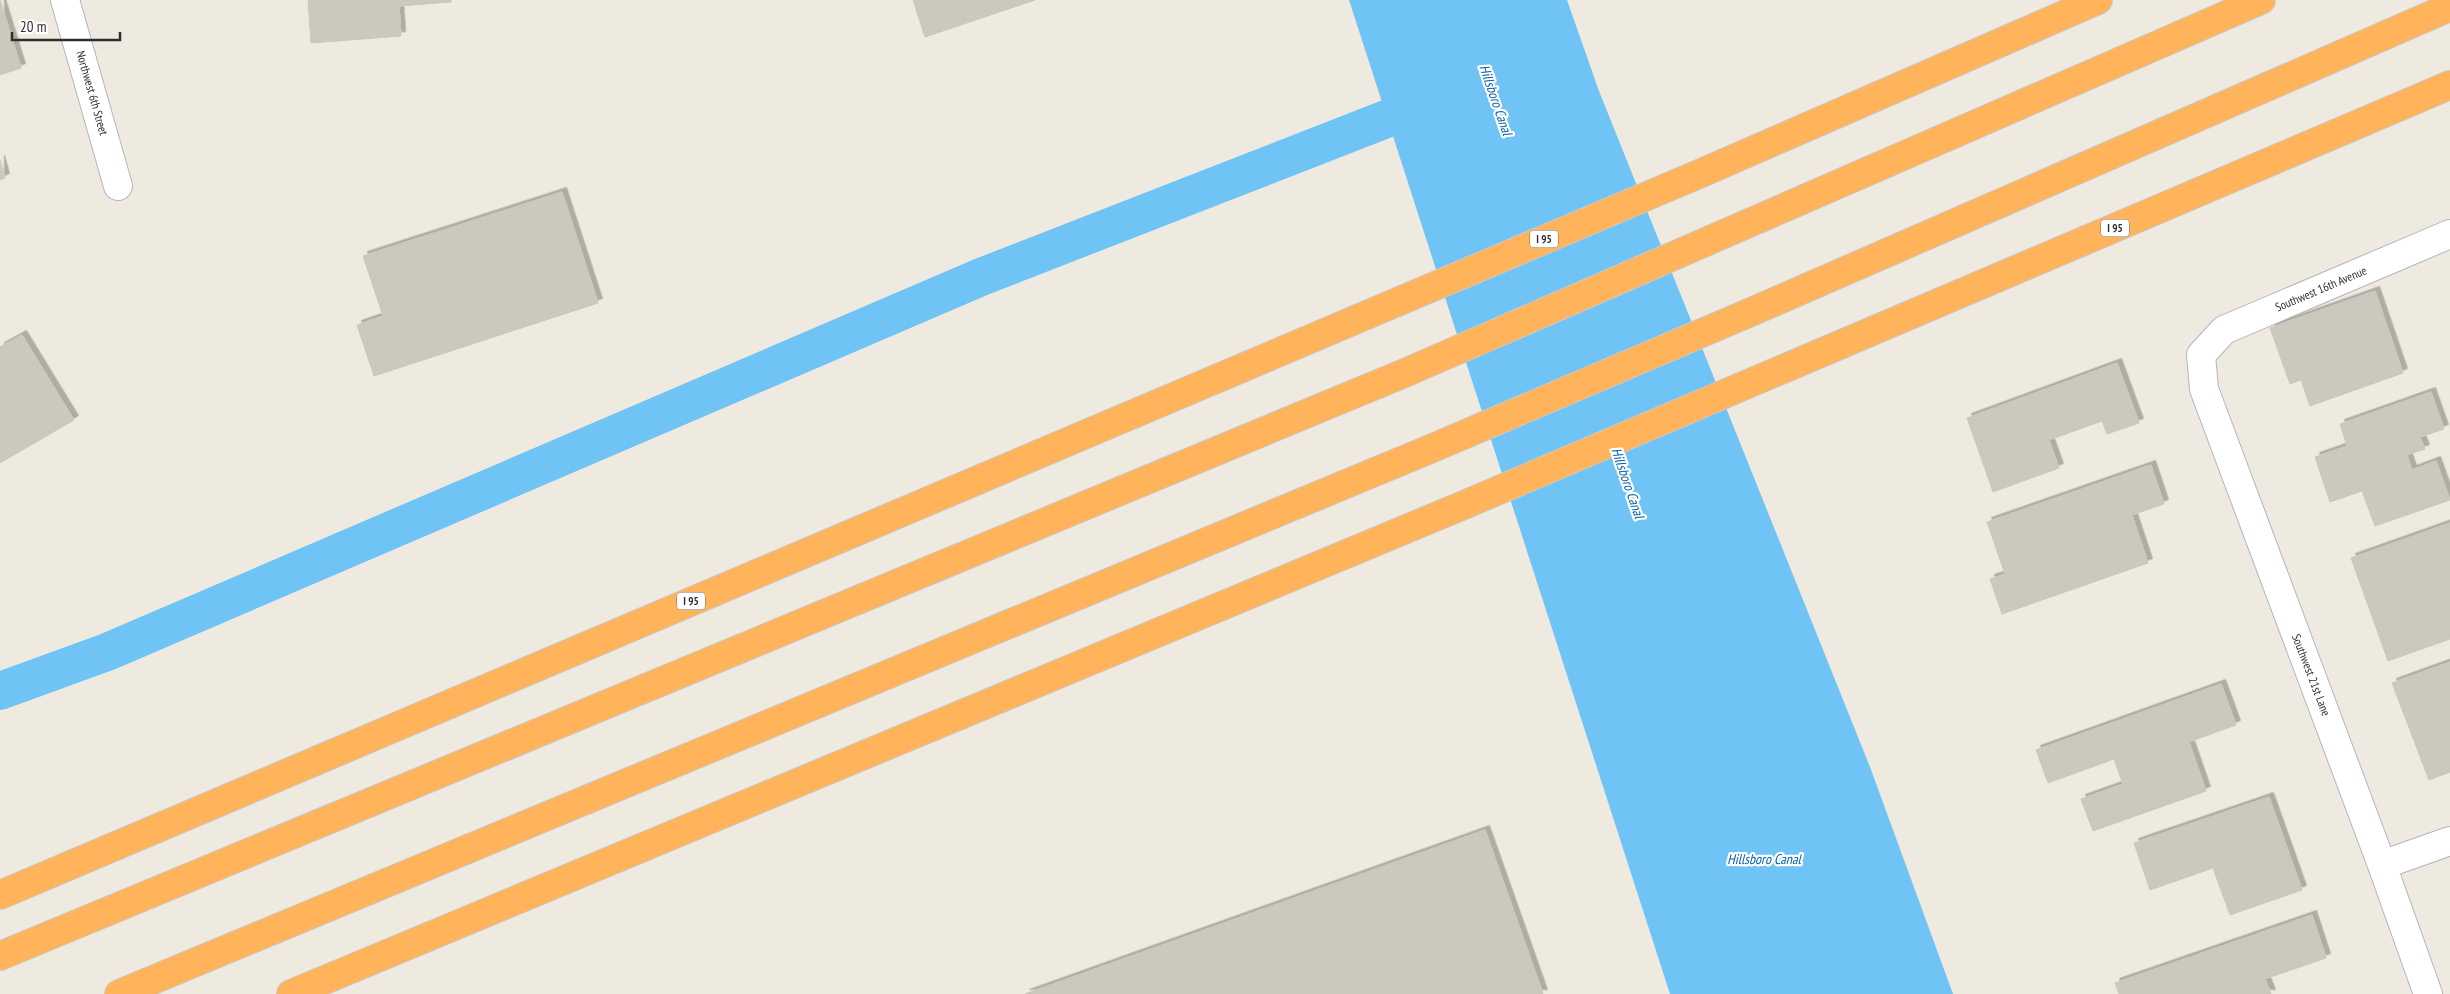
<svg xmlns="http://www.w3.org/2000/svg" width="2450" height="994" font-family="'PT Sans Narrow',sans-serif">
<defs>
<filter id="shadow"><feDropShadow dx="4.5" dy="-4.5" stdDeviation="0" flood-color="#0004"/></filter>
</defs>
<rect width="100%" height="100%" fill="#efeae0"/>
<path fill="#6fc4f5" d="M1349,0H1567L1599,91L1870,767L1953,994H1670Z"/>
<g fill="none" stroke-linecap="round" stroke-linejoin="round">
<path stroke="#6fc4f5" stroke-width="38" d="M0,691L107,652L981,277L1435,100"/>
</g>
<path fill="#cbc8be" stroke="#cbc7b9" filter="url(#shadow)" d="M0,0L21,68L0,75Z
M308,0H451V2L399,6L401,36L311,43Z
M913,0H1035L925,37Z
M0,160L5,178L0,180Z
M562,192L598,303L374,376L357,325L383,316L363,256Z
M2375,291L2403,373L2310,406L2301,380L2290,384L2270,328Z
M22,335L74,420L0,463V347Z
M2117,363L2139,423L2107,434L2102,421L2049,440L2059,468L1993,492L1967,418Z
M2431,392L2444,429L2420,437L2425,449L2407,455L2412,470L2436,461L2450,500L2375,526L2362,491L2330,502L2315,457L2347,446L2340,424Z
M2151,465L2164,504L2132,515L2148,563L2002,614L1990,579L2005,574L1987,522Z
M2450,523V639L2388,661L2351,558Z
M2450,662V772L2429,780L2392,683Z
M2221,684L2236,725L2189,742L2206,791L2093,831L2081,799L2123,784L2114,759L2048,783L2036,750Z
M2269,797L2302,890L2230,915L2213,868L2150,890L2134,843Z
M1485,830L1543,994H1025Z
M2312,915L2326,958L2265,979L2271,994H2119L2115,983Z"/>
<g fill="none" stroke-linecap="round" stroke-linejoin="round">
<g stroke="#b4b4c1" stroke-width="30">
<path id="minor" d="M65,0L118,186
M2382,865L2450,841
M2428,994L2382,865L2204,389L2201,355L2224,330L2450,234"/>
</g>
<g stroke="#c9c9c9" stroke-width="30">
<path id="highway" d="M0,895L1706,171L2098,0
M0,956L1407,372L2261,0
M119,994L1435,447L1758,309L2450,7
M291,994L1459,507L2450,85"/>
</g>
<use href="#minor" stroke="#fff" stroke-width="28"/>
<use href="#highway" stroke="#ffb35b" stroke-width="28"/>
</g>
<g text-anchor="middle" stroke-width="4.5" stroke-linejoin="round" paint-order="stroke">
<g fill="#fff" stroke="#6d6d6d" stroke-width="1">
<rect x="2101" y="219.5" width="28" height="17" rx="4"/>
<rect x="1530" y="230.5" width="28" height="17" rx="4"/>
<rect x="677" y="592.5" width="28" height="17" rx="4"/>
</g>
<g font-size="11" font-weight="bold" fill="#2e2e2e">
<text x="2115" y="232">I 95</text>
<text x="1544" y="243">I 95</text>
<text x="691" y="605">I 95</text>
</g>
<g font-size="12" fill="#2e2e2e" stroke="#fff">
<text transform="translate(92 93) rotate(74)" y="4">Northwest 6th Street</text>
<text transform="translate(2321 289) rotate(-23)" y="4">Southwest 16th Avenue</text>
<text transform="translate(2311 675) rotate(69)" y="4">Southwest 21st Lane</text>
</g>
<g font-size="14" font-style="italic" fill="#0660a9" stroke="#fff">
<text transform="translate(1496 100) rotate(71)" y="5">Hillsboro Canal</text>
<text transform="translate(1628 483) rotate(71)" y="5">Hillsboro Canal</text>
<text x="1764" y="864">Hillsboro Canal</text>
</g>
</g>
<path d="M12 32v8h108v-8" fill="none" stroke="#2e2e2e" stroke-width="2.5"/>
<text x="20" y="32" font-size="15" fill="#2e2e2e" stroke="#ffffff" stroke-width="4" paint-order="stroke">20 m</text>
</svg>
